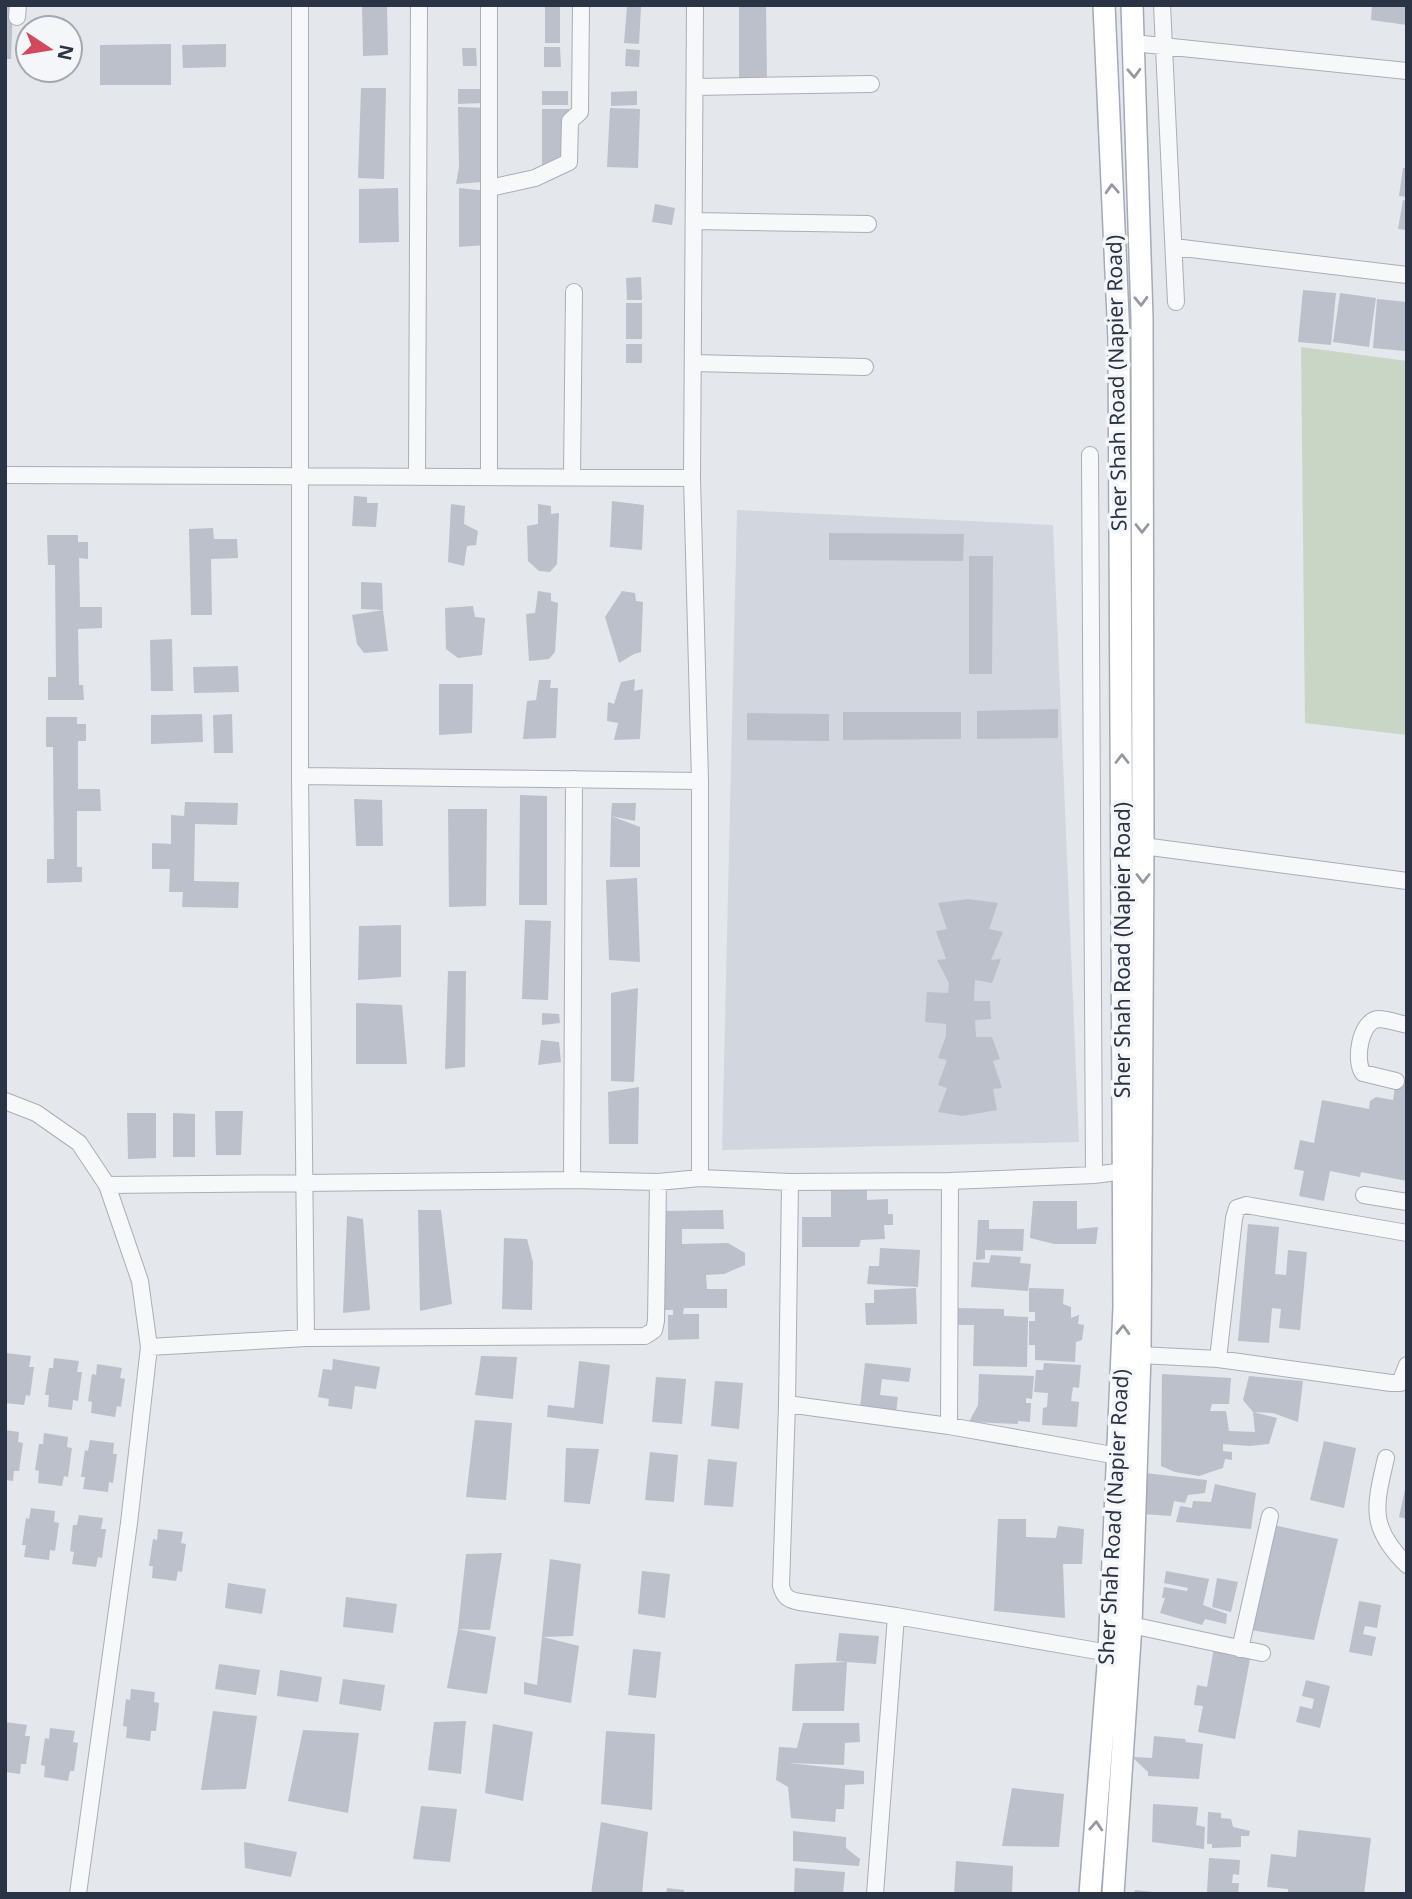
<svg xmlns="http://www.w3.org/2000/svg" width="1412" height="1899" font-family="'Noto Sans',sans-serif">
<rect width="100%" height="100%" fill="#e4e7ec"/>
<path fill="#d2d6de" d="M737,510L1053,525L1079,1142L722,1150Z"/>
<path fill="#c9d6c5" d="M1301,347L1407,361V735L1305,723Z"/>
<path fill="#bbc0ca" d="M5,5H13L11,59H5Z
M362,5H387L388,55L363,56Z
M560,5V43H545V6Z
M739,5H766L767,81H739Z
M1372,5H1407V25L1371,20Z
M627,6L641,7L639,44L624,43Z
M171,44V85H100V45Z
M226,44V67L183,68L182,45Z
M544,47H560L561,67H544Z
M462,48H476L477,66H463Z
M626,49L640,50L639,67L625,66Z
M361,88H386L384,179L358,178Z
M458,89H484L483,103L458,104Z
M542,91H568V105H542Z
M637,91V105L611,106V92Z
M458,107L486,108L483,182L456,184L459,167Z
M610,108L640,109L638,168L607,167Z
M542,109H569L564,160L542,166Z
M1403,168H1407V197L1399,196Z
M398,188L399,242L359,243V189Z
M459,188L487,191L485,245L459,247Z
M1403,200L1407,201V230L1398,229Z
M655,204L675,208L672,225L652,222Z
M641,277L642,300H627L626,278Z
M1303,290L1336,293L1331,345L1298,342Z
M1340,293L1376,298L1369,347L1333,342Z
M1377,299L1407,302L1405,351L1373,348Z
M626,303H642V339H626Z
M626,344H642V363H626Z
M354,496L367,497V503H378L376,527L352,526Z
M612,501L644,505L642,550L610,547Z
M451,504L465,506L464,524L478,531L476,545L467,546L464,566L448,562Z
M538,504L551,506V514L559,513L557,564L550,572L539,571L528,561L527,526L538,524Z
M213,528L214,539H237L238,558L211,559L212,615H191L189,529Z
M829,533L964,534L963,561L829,560Z
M47,535H78V542H88V559L79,558L80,607H102V628L78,629L79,685H83L84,700H48V677H56L55,565H48Z
M969,556H993L992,674H969Z
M361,582L382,583L383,610L361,609Z
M538,591L551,593V601L558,603L555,652L549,659L529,661L526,614L535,613Z
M622,591L635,593L636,601L643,602L641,652L634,654L619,663L605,617Z
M473,606L475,617L485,618L482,655L458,658L446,649L445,608Z
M383,610L388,651L364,653L357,644L352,615Z
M172,639L173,691H151L150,640Z
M238,666L239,692L194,693L193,667Z
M635,679L634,691L643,689L640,739L614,740L618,723L607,721L608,702L614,704L621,682Z
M539,680H551L550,688H558L556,738L523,739L527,701L536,700Z
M439,684H473L472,733L439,735Z
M1058,709V738L977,739V711Z
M843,712H961V739L843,740Z
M747,713L829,714V741L747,740Z
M202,714L203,742L151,744V715Z
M232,714L233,753H214L213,715Z
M46,717H77V724H86V741H78V789H100L101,811H77V867H82V882L47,883V859H54L53,747H46Z
M520,795L547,796V905H519Z
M354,799L382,800L383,846H356Z
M185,802L238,803L237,825L195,824L194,881L239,882L238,908L182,907L183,892H169L170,869H152V843L171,844V815L184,816Z
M612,803H636L635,821L611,816Z
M448,809H487L486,906L449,907Z
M611,816L640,827V867H610Z
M637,878L640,962L609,960L606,880Z
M968,899L998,903L989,929L1003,932L991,960L1001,959L992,983L975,980L974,1001H990L991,1019L975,1020L976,1037H992L1000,1059L993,1061L1002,1088L993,1089L997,1110L962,1116L938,1112L947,1088L938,1085L947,1060L938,1058L946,1036V1024L925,1022L927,992L948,993L949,983L937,960L946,959L936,931L947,929L938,903Z
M525,920L551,921L548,1000L522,999Z
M401,925V977L358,980L359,926Z
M448,971H466L465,1067L445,1069Z
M638,988L634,1082L611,1081V993Z
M356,1003L402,1005L407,1064H356Z
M542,1013L559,1014L560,1023L542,1025Z
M541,1040L559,1042L561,1062L538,1065Z
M1399,1078L1407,1080V1181L1361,1172L1360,1177L1330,1171L1324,1201L1299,1196L1304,1171L1294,1169L1300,1140L1314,1143L1322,1100L1369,1109L1370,1101L1376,1097L1393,1100L1396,1081Z
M639,1087L638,1144H609L608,1092Z
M215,1111H243L241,1155H216Z
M127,1113H156V1158L128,1159Z
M173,1113L195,1114V1157H173Z
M831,1190H867V1200L888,1199V1214H893V1225H884L885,1239L861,1240L859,1247H802V1217H831Z
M1033,1201H1077V1229L1098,1227L1096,1244H1054L1030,1238Z
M418,1210H441L452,1304L420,1311Z
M723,1210L724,1229H682V1244L728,1243L745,1253V1265L724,1274L706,1275L707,1289H727V1308H684L683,1314H699V1339L668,1340V1315H673V1310H664L663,1211Z
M347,1216L363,1219L370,1310L343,1313Z
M978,1220H989V1229H1024L1023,1251L985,1250V1259L976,1260Z
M1248,1224L1279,1227L1275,1274L1286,1275L1288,1250L1307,1252L1300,1330L1279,1328L1281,1309L1272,1308L1269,1343L1238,1341Z
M504,1238L527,1239L533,1262L532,1310L502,1309Z
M880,1248L920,1250L918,1287L867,1284L869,1266H879Z
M991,1255L1021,1257L1020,1263L1031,1264L1028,1291L971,1287L973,1262L989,1263Z
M916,1288L917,1324L866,1325L865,1303H874V1290Z
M1029,1288L1064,1289L1063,1304L1071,1307V1318L1079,1315L1078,1324L1084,1325L1082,1340L1076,1342L1075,1362L1035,1360V1345H1029V1321H1035V1312H1029Z
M957,1308L1004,1309V1316L1028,1317L1027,1367L973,1366L974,1325H956Z
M6,1353L31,1356L29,1367H34L30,1396L26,1395L24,1405L5,1403Z
M481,1356L517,1357L513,1399L475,1395Z
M54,1358L79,1361L77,1372H82L78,1401L73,1400L72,1410L48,1407L49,1395H45L49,1368H53Z
M333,1359L380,1367L376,1389L355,1386L352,1409L328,1406L329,1399L318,1397L323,1369L332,1370Z
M579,1361L610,1365L603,1424L547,1417L548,1405L574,1408Z
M865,1363L911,1368L909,1382L882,1379L880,1395L898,1397L896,1412L860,1408Z
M1044,1363L1081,1365L1079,1388L1073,1387L1071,1401L1079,1402L1077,1427L1042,1425L1043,1408L1047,1407L1048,1393L1034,1392L1036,1370H1043Z
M97,1364L122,1368L120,1378L125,1379L121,1407L117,1406L115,1417L91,1413L92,1402L88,1401L92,1374L96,1375Z
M979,1374L1034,1376L1032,1399L1026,1398V1403H1031L1030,1422L1018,1421V1424L969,1422L978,1405Z
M1162,1374L1231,1378L1229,1404H1212L1210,1411H1226L1229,1431L1255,1432L1253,1412L1277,1418L1269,1444L1249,1446L1223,1444V1451L1232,1452V1460L1225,1459L1223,1468L1199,1476L1175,1472L1161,1466Z
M1249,1376L1303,1381L1298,1422L1273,1413L1253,1412L1243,1400Z
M656,1377L686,1379L682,1424L652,1422Z
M715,1381L743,1383L739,1429L711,1426Z
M475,1420L512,1423L506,1500L466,1497Z
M5,1430L19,1432L18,1442L23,1443L19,1471H14L13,1481L5,1480Z
M44,1433L68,1437L67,1447L72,1448L68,1477L64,1476L62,1486L38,1483L39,1471L35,1470L39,1444H43Z
M90,1440L114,1443L113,1454H117L113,1483L109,1482L108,1492L83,1489L85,1477H81L85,1450L88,1451Z
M1324,1441L1356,1448L1344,1508L1310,1500Z
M566,1448L599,1449L590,1504L564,1502Z
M650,1452L678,1455L674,1502L645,1500Z
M708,1459L737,1462L733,1507L704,1505Z
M1145,1473L1207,1480L1205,1493L1188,1495L1185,1503L1174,1501L1171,1516L1142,1514Z
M1215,1484L1256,1493L1251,1529L1176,1522L1180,1506L1192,1508L1193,1501L1211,1502Z
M1406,1485H1407V1519L1399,1517Z
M31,1508L55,1511L54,1522L59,1523L55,1551L50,1550L49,1560L24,1557L26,1545H22L26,1518L29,1519Z
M79,1515L103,1518L101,1529H106L102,1558L98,1557L96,1567L72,1564L74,1552L70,1551L73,1525H77Z
M998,1519H1026V1537L1056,1538L1058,1526L1084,1529L1082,1564H1063L1065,1618L994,1611Z
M1273,1525L1338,1539L1314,1640L1250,1630Z
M158,1529L183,1532L181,1543L186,1544L182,1572L178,1571L176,1581L152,1578L153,1566H149L153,1539L157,1540Z
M502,1553L490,1630L458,1629L466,1554Z
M550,1559L581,1564L573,1636L543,1637L579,1646L571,1703L524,1694V1682L537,1685Z
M642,1571L670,1574L665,1618L638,1614Z
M1166,1571L1209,1579L1203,1605L1227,1614L1226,1624L1205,1619L1202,1625L1160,1613L1165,1598H1162L1164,1587L1187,1591L1188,1588L1164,1583Z
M1217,1578L1238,1582L1231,1612L1212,1607Z
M228,1583L266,1589L262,1614L225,1608Z
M346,1597L397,1604L393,1633L343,1627Z
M1359,1601L1381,1605L1377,1628L1365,1626L1363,1634L1376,1637L1372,1656L1349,1652Z
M458,1629L496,1637L487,1694L447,1688Z
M839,1633L879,1636L876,1664L847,1662L844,1711H792L795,1664L847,1662L836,1661Z
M1214,1648L1230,1651L1229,1655L1250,1659L1235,1739L1198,1732L1203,1706L1194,1705L1197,1685L1207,1687Z
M633,1649L661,1652L656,1698L628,1695Z
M219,1664L260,1670L256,1695L215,1689Z
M280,1670L322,1677L318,1702L277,1696Z
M343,1679L385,1685L381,1711L339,1704Z
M1306,1680L1330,1686L1320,1728L1296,1722L1300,1706L1312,1709L1314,1699L1302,1696Z
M131,1689L155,1692L154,1702L159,1703L156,1731H151L150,1741L126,1738L127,1727L123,1726L126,1699L130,1700Z
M213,1711L257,1716L246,1789L201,1790Z
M466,1721L461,1774L428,1770L434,1722Z
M5,1722L27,1725L25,1736H30L26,1764H21L20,1774L5,1772Z
M803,1723H859L860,1742L845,1743L844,1765L788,1763L864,1771V1784L845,1785L844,1809H836L835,1822L791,1818L788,1787L776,1780L779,1747L797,1748Z
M493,1724L533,1732L523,1801L485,1793Z
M50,1728L75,1731L73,1742L78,1743L74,1771H70L68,1781L44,1777L45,1766L41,1765L45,1738L49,1739Z
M303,1730L359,1733L348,1813L288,1801Z
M606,1731L655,1734L652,1810L601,1804Z
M1154,1736L1185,1739L1186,1742L1203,1744L1199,1779L1148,1776V1772L1132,1757L1152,1758Z
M1012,1788L1064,1794L1059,1847L1002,1846Z
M1153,1804L1198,1807L1196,1825L1205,1827L1204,1849L1152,1842Z
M421,1806L457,1809L450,1862L413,1859Z
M1208,1812L1221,1813V1818L1231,1819L1233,1827L1250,1831L1249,1836H1241V1847L1212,1848V1844H1207Z
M601,1822L648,1832L642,1894H591Z
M1298,1830L1371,1838L1364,1894H1288V1889L1267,1887L1271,1854L1296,1857Z
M793,1831L846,1837V1848L860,1859L859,1866L793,1861Z
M244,1842L297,1852L291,1877L245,1868Z
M1209,1858L1240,1860L1239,1875L1233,1874L1232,1883H1239L1238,1894L1207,1892Z
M956,1861L1013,1866L1012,1894H954Z
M795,1868L845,1872L843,1894H794Z
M667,1888L684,1890V1894H666Z
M1135,1890L1153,1892V1894H1134Z"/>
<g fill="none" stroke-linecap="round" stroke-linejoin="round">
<g stroke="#a9aeb7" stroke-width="18">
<path id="minor" d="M300,5V776L306,1338
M695,5L692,478L700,781V1178
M1162,5L1176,302
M17,17L18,5
M1133,43L1407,71
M695,87L871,84
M490,188L535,178L569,162L570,121L580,112L581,5
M694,221L868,224
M1174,247L1407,275
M693,363L865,367
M1090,455L1094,1175
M5,475L692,478
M417,476L419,5
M489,476V5
M572,477L574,292
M300,776L700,781
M1143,846L1407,881
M1396,1081L1363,1073C1354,1061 1360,1021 1378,1019C1387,1019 1398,1023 1407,1025
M5,1101L36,1113L79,1143L107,1185L140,1281L149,1347L129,1523L78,1894
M572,1180L574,779
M790,1182L787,1404L781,1586C784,1597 788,1600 800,1602L896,1616L1109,1653
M107,1185L572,1180L658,1182L700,1178L790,1182L950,1181L1094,1175L1124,1171L1131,1166
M1364,1195L1407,1202
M149,1347L306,1338L645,1336L654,1330L656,1321L658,1182
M1140,1355L1218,1359L1391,1383H1400L1407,1365
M1218,1359L1234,1218L1237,1208L1246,1205L1407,1233
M787,1404L949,1426L1118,1456
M949,1426L950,1181
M1386,1458C1375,1506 1368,1527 1407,1565
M1131,1625L1262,1653
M1240,1649L1270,1516
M875,1894L896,1616"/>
</g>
<g stroke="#a3abb8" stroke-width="24">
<path id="major" d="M1090,1894L1109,1653L1124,1307L1119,339L1104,5
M1113,1894L1131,1625L1140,1355L1143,846L1142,318L1132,5"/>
</g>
<use href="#minor" stroke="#f7f8fa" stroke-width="16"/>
<use href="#major" stroke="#fff" stroke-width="21"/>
</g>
<defs><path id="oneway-chevron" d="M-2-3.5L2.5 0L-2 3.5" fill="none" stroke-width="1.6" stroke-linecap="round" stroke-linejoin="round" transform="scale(1.75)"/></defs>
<g stroke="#959aa2">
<use href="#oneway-chevron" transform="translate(1134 73) rotate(88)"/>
<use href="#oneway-chevron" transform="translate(1112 189) rotate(-93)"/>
<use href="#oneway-chevron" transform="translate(1141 301) rotate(88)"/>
<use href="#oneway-chevron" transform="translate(1142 528) rotate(90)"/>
<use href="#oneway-chevron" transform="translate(1122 759) rotate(-90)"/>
<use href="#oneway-chevron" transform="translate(1143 878) rotate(90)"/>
<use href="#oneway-chevron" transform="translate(1123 1330) rotate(-88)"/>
<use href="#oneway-chevron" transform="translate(1096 1826) rotate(-86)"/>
</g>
<g text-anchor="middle" stroke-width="7" stroke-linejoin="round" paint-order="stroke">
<g font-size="21" fill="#2b3445" stroke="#f4f6f9">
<text transform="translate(1117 383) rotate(-91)" y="7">Sher Shah Road (Napier Road)</text>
<text transform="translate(1123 950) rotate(-90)" y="7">Sher Shah Road (Napier Road)</text>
<text transform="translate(1114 1517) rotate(-87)" y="7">Sher Shah Road (Napier Road)</text>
</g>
</g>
<rect width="1412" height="1899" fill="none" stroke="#2b3445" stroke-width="14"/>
<g transform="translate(49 49) rotate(102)"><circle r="33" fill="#f4f6f9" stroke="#a4a8b1" stroke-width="2"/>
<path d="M0-5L12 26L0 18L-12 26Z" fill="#d1495b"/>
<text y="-10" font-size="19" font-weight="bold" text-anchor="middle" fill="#2b3445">N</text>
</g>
</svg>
